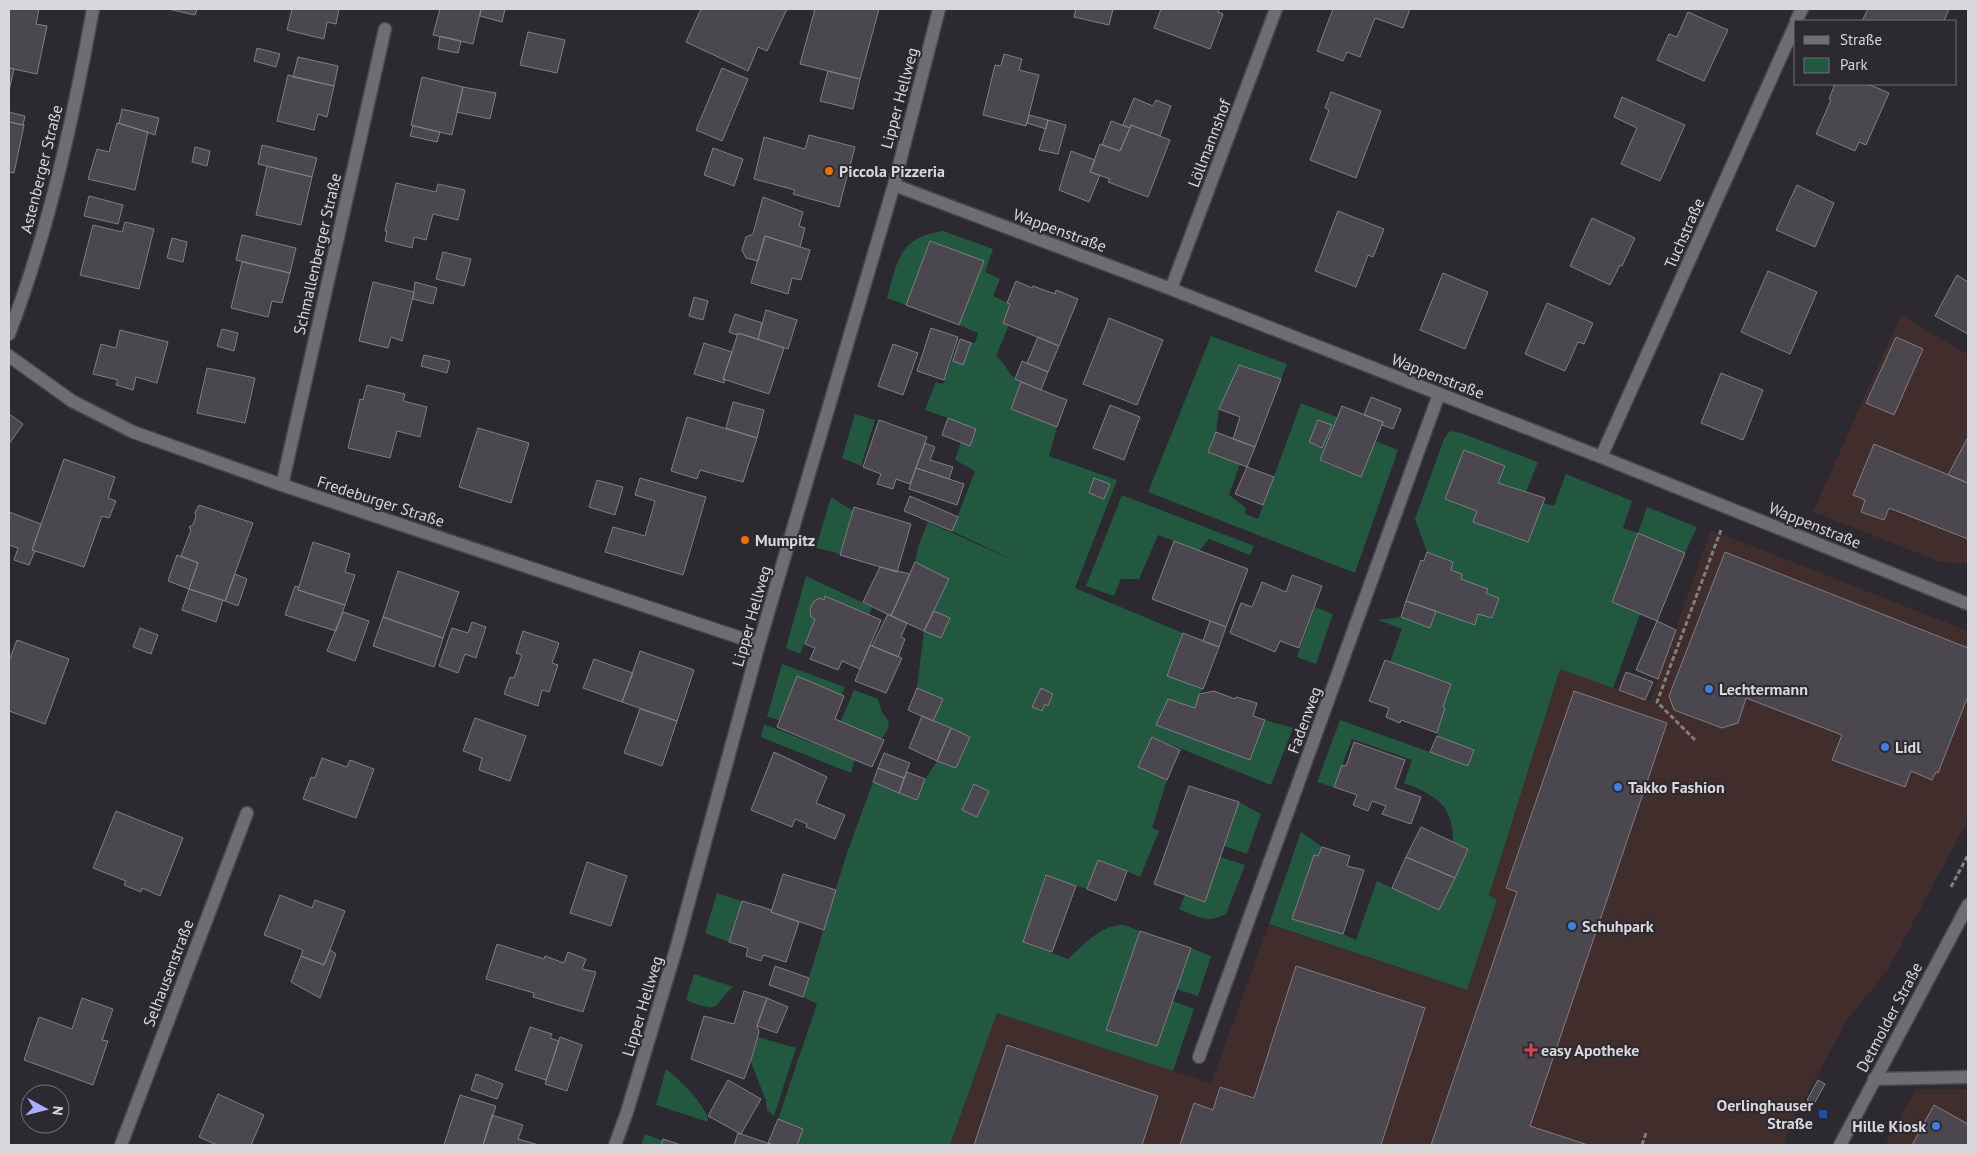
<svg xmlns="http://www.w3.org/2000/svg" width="1977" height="1154" font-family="'PT Sans',sans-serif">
<rect width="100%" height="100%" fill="#2c2a30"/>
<path fill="#412d2b" d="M1901,315L1968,355V563H1949L1938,561L1813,512Z
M1711,530L1968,631V820L1887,971L1847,1020L1791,1124L1784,1145H950L997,1013L1211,1083L1269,924L1467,990L1497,900L1488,896L1560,668L1650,701Z
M1916,1089H1968V1145H1885Z"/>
<path fill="#225740" d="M943,231L993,249L985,272L1000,279L993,296L1010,304L1003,323L1009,325L996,356C1007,364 1008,377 1021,382L1011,409L1057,427L1049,456L1117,480L1075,588L1183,633L1167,675L1203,689L1199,694L1195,708L1168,699L1156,725L1250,760L1265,720L1293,728L1271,785L1152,737L1167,780L1152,828L1159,831L1140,877L1099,860L1087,889L1045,876L1023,942L1068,959C1082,946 1100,926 1121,925C1127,925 1134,929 1140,931L1106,1030L1157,1046L1173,1001L1194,1009L1173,1071L997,1013L950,1145H797L803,1129L778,1119L817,1004L803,997L846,856L873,782L917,800L925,779L937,761L956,768L970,737L933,721L917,688L924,631L949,579L915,562L919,544L928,522L1017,562L952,531L975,471L955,460L961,442L948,418L925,410L936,382L943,384L960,339L975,343L978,333L959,325L983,261L930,241L906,305L887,298C897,262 899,237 943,231Z
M1211,336L1287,364L1281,379L1239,365L1219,410L1216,432L1208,452L1240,464L1229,495L1246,508L1245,514L1258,519L1301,403L1337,417L1320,461L1360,477L1375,441L1398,450L1355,573L1148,492Z
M855,414L875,420L861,466L842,458Z
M1450,431L1461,433L1538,462L1526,492L1498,483L1504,466L1464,450L1445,499L1477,511L1474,522L1543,503L1554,506L1566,474L1632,501L1623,528L1638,533L1647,507L1697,527L1685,553L1638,533L1612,602L1640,614L1613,688L1560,669L1489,895L1497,900L1467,990L1269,924L1301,832L1322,847L1318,856H1314L1293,919L1343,934L1356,940L1377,881L1439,910L1468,849L1453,842C1454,805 1435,795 1404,783L1412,760L1352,739L1334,787L1317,782L1340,720L1469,766L1474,750L1437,736L1445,708L1390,662L1402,629L1378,620L1401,617L1430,628L1436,611L1475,625L1478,614L1492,618L1499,598L1486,593L1487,589L1461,579L1462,574L1451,570L1453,562L1427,552L1415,519L1444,439Z
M1122,495L1254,546L1250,555L1209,539L1199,551L1158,535L1139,579H1121L1114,596L1086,586Z
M831,497L853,511L841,554L816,548Z
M806,576L872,607L869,615L826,596L824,600L820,598C813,601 810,607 810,614L815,619L800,654L786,648Z
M1315,607L1333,614L1316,664L1297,657Z
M782,664L845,687L842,695L797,676L779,720L767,717Z
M854,690L878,699L882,712L889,722L887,731L881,739L841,721Z
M764,724L855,760L851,773L761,737Z
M1239,802L1261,814L1247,854L1224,846Z
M1220,857L1245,865L1226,914C1206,924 1199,917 1179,909L1185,895Z
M717,893L742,901L729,942L705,933Z
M1191,948L1211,956L1198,996L1177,989Z
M694,974L734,987C723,994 725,997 717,1005C711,1011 694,1003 686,1000Z
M758,1037L796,1048L774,1116L767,1110L766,1101L751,1062Z
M666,1069C678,1078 709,1108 708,1122L656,1105Z
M645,1134L663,1141L661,1145H641Z"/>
<path fill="#4a474e" stroke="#817e86" d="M9,9H39L36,24L47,26L37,74L9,68Z
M168,9H197L195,15Z
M292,9H339L336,24L327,22L324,39L287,30Z
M440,9H481L473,44L433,35Z
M481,9H505L502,22L480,16Z
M701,9H787L767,51L758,47L748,71L686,42Z
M815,9H879L860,79L800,64Z
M1076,9H1113L1109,25L1074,17Z
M1161,9H1219L1218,12L1223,14L1210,49L1154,28Z
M1333,9H1410L1403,28L1375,18L1360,57L1347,52L1343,61L1317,51Z
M1868,9H1949L1944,21H1862Z
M1688,12L1728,30L1704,81L1657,60L1669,34L1677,37Z
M528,32L565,40L557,73L520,65Z
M440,36L461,41L458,53L438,49Z
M257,48L280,54L276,67L254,61Z
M1004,54L1022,59L1019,70L1039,75L1026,126L983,115L995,65L1001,66Z
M298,57L338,66L334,86L293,77Z
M9,68L14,69L9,91Z
M722,68L748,79L722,141L696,130Z
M828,71L860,79L853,109L820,101Z
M288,75L334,86L327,117L318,114L314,130L277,121Z
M422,77L463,87L452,135L411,125Z
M1835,84H1868L1889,93L1866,145L1859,142L1855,151L1816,134L1831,100L1829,99Z
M463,87L496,93L490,119L457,112Z
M1331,92L1381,111L1356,178L1310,160L1329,110L1325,108Z
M1622,97L1685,125L1660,181L1621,164L1637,128L1614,117Z
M1134,98L1153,106L1156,100L1171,106L1160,136L1131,125L1130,128L1123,125Z
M122,109L159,118L155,135L119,123Z
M9,112L25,116L23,125L9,122Z
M1029,115L1048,120L1046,129L1027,123Z
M1048,120L1066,125L1058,154L1039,150Z
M1111,121L1130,128L1120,151L1102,145Z
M9,122L24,125L14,173L9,172Z
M117,123L148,132L135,190L88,179L97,149L109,152Z
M1131,125L1170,140L1148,197L1108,182L1110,179L1090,172L1100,144L1120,151Z
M413,126L440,132L437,142L410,136Z
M809,135L855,147L839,207L793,194L795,190L754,179L764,137L805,149Z
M262,145L317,158L312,177L258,164Z
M195,147L210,151L207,166L192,162Z
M713,148L743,159L734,186L704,175Z
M1071,151L1095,160L1090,172L1100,175L1089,202L1059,190Z
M267,166L312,177L301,225L256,215Z
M396,183L436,192L438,184L465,190L458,220L433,214L426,240L414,237L412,248L385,241L387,231H385Z
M1797,185L1834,203L1815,247L1776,230Z
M89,196L123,205L118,224L84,216Z
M763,197L803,212L799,226L805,228L800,247L765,236L758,261L746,258L742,250L746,237L753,234Z
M1338,211L1384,229L1373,257L1368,255L1356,287L1315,271Z
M1592,218L1635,238L1622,266L1620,265L1610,285L1570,266Z
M125,222L154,229L139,289L80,275L93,225L122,232Z
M242,235L296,248L290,273L236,260Z
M765,236L810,250L801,280L792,278L788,294L751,283Z
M172,238L187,242L183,262L167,258Z
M930,241L984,261L959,325L906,305Z
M443,252L471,259L464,286L436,279Z
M242,262L290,273L282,303L272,301L268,317L231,308Z
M1768,271L1817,292L1790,354L1741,332Z
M1443,273L1488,292L1465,349L1420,330Z
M1957,275L1968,282V334L1935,316Z
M1016,281L1032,288L1033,286L1055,294L1056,290L1078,299L1059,346L1003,323L1010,304L1007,303Z
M373,282L414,292L402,341L391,337L388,348L359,341Z
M415,282L437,288L433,304L413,299Z
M694,297L708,301L703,320L689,316Z
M1547,303L1593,323L1584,344L1578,342L1565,371L1525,354Z
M766,310L797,320L788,349L758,339Z
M735,314L762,323L758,339L738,333L737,335L729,332Z
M1109,318L1163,340L1137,405L1083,384Z
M931,328L958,337L944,380L917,371Z
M222,329L238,333L234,351L217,346Z
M120,330L168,342L157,383L136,377L133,390L116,385L118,380L93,374L101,344L116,348Z
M738,333L784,348L769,394L723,379Z
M1038,337L1059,346L1048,372L1027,363Z
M1896,337L1923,349L1894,415L1866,403Z
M960,339L971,343L963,365L953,361Z
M704,343L732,352L723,379H725L724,383L694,374Z
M893,344L918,353L903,395L878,386Z
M424,355L450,361L447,373L421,366Z
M1022,361L1048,372L1041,390L1015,379Z
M1239,365L1281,379L1255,447L1233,439L1240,417L1219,409Z
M207,368L255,378L245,423L197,413Z
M1721,373L1763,390L1743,440L1701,423Z
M1021,382L1067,400L1057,427L1011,409Z
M367,385L405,394L403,401L427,407L420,437L397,431L390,458L348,448L360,399L363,400Z
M1371,397L1401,409L1393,429L1382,425L1383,422L1364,415Z
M733,402L764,410L757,438L726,428Z
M1110,405L1140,417L1124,460L1093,448Z
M1342,406L1383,422L1361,477L1320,460Z
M9,414L23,424L9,444Z
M687,417L757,438L743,482L700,470L697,479L671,471Z
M948,418L976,429L970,446L942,435Z
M879,420L927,437L910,484L896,479L893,489L877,484L881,474L863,467Z
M1318,420L1332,425L1322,448L1309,442Z
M478,428L529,443L511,503L459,487Z
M1216,432L1255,447L1247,467L1208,452Z
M1968,437V483L1948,475Z
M925,443L935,447L930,460L953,467L949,479L916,468Z
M1874,444L1968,483V539L1889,508L1884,520L1861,512L1865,500L1853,495Z
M1464,450L1505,466L1498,483L1545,498L1528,542L1473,522L1477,511L1445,499Z
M64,459L115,477L108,498L116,501L109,518L102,516L84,567L32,550Z
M1247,467L1274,477L1263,505L1235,494Z
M916,468L964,484L957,505L909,489Z
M640,478L706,497L683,575L605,552L613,527L645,536L655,501L635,495Z
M1094,478L1110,484L1104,499L1089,493Z
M597,480L623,487L615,515L589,507Z
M910,496L958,517L952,531L904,511Z
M199,505L253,523L225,601L189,589L198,563L181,556L191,530L189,527L193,525L196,516L195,513Z
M854,507L911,524L897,572L840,555Z
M9,512L41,524L32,550L35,551L29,565L14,560L18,548L9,545Z
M1638,533L1685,553L1657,621L1612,602Z
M1174,541L1248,569L1226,627L1152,599Z
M313,542L350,554L345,572L355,575L345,605L298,590Z
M1427,552L1453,562L1451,570L1462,574L1461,579L1488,589L1486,593L1499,598L1492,618L1478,614L1475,625L1406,601L1421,560L1424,561Z
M1725,552L1968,648V696L1938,773L1936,772L1932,780L1911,771L1905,787L1832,760L1842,735L1746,698L1738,723L1722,728L1674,710L1669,696Z
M177,555L198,563L189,589L168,581Z
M915,562L949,579L924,631L891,616Z
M880,567L910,574L891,616L863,602Z
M398,571L459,592L443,638L383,617Z
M235,574L247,579L238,606L225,601Z
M1292,575L1322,586L1299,648L1280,641L1275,652L1230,633L1241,603L1252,607L1262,582L1286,592Z
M295,586L299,587L298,590L345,605L336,631L285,615Z
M189,589L223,600L216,622L182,610Z
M825,596L881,620L860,669L842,661L838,670L810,659L815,648L805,644L815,619L811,617L810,609L814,601L820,598L824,600Z
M1406,601L1436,611L1430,628L1401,617Z
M934,611L950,618L941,638L924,631Z
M343,612L369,621L355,661L327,651Z
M888,614L907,623L901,637L905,639L898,657L872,646Z
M383,617L443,638L434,667L373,646Z
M1210,621L1226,627L1219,647L1203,641Z
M1657,621L1676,630L1658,679L1636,670Z
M472,622L486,627L476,658L465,654L458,673L439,666L452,628L468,633Z
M140,628L158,635L151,654L133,647Z
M523,631L559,643L552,663L558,665L549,692L542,690L538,706L504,694L510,677L514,678L522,655L516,653Z
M1183,633L1219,647L1203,689L1167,676Z
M17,640L69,659L45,724L9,711V661Z
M870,645L902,658L886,693L855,681Z
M640,651L694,670L677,721L622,702Z
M594,659L633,673L622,702L583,688Z
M1385,660L1451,684L1443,707L1445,708L1437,733L1401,720L1400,723L1386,717L1389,708L1369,701Z
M1626,672L1653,682L1645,700L1619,690Z
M797,676L844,696L835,719L884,740L872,767L777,727Z
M917,688L943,699L933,721L908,710Z
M1041,688L1053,694L1048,706L1045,704L1042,711L1032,707Z
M1214,691L1235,699L1236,697L1257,703L1253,716L1265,720L1250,760L1156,725L1168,699L1195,708L1199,694Z
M1574,691L1667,723L1530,1126L1588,1145H1431L1517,892L1506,888Z
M640,709L677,721L662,766L624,753Z
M922,716L951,728L937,761L909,748Z
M475,718L526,736L510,781L479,770L482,758L463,751Z
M951,728L970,737L956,768L937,761Z
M1437,736L1474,750L1468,766L1430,752Z
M1152,737L1180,750L1167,780L1138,767Z
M1354,742L1405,760L1395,788L1421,797L1411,824L1382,814L1386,806L1372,801L1368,811L1353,805L1357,795L1334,787L1342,765L1346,766Z
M774,752L827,777L816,803L845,815L835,839L806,827L807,824L795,819L792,827L751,810Z
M884,753L910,763L904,778L878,768Z
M322,758L347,767L350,760L374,769L356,818L303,799L311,777L315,778Z
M878,768L904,778L899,793L873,782Z
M907,772L925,779L917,800L899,793Z
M974,784L989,791L977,817L962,810Z
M1189,786L1239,802L1205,902L1154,884Z
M116,811L183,838L160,896L142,888L141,892L124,885L126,881L93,868Z
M1421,827L1468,849L1455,878L1406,857Z
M1322,847L1350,856L1347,866L1364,870L1343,934L1292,919L1314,855L1318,856Z
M1406,857L1455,878L1439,910L1392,888Z
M1098,860L1127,871L1116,901L1087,889Z
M587,862L627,876L611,926L570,913Z
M783,874L836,890L824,930L771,912Z
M1046,875L1076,886L1052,952L1023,942Z
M280,895L312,908L315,900L345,911L324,965L301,956L303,950L264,935Z
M742,901L772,910L771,912L799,922L786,962L763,955L761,961L746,956L748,948L729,942Z
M1140,931L1191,948L1157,1046L1106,1030Z
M497,944L544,959L545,956L564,963L568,952L586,959L582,969L596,972L583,1012L533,997L534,993L486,979Z
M330,950L336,954L320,998L291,982L301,956L324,965Z
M775,966L809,978L803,997L769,985Z
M1296,966L1425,1008L1381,1145H1180L1194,1103L1213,1110L1220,1087L1254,1098Z
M744,991L767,998L757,1026L759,1032L752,1057L744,1079L691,1059L704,1016L734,1024Z
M82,998L113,1009L102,1040L108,1041L93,1085L24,1060L39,1017L72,1029Z
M767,998L788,1007L777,1033L757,1026Z
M530,1027L552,1034L550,1038L559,1041L546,1080L515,1070Z
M560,1037L582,1045L567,1091L545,1084Z
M1007,1045L1158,1096L1142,1145H974Z
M476,1074L503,1084L497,1099L471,1090Z
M728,1080L761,1099L741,1134L708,1116Z
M1818,1080L1825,1084L1814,1104L1807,1100Z
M218,1094L264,1115L251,1145H217L199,1137Z
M460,1095L496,1106L483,1145H444Z
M1934,1105L1968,1124V1145H1912Z
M492,1115L523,1125L518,1139L539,1145H483Z
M778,1119L803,1129L797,1145H773L768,1143Z
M738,1133L741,1134L773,1145H734Z
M663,1139L681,1145H661Z"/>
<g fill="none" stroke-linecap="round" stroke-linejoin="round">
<g stroke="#48454b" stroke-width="15">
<path id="service" d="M1874,1079L1968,1077
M121,1145L247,813"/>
</g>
<g stroke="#48454b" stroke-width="15">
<path id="minor" d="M1796,21L1802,9
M894,185L1171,289L1601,457L1968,604
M1171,289L1276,9
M9,334C49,230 73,119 93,9
M9,356L72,401L133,432L282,485L759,644
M1601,457L1796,23
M282,485L385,29
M1199,1057L1439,394
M615,1145L627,1112L676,949L759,644L894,185L939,9"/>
</g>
<g stroke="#48454b" stroke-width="15">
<path id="secondary" d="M1840,1145L1968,905"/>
</g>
<path stroke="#807e84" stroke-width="3" stroke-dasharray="5 2.5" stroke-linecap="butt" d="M1695,740L1657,702L1721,530
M1951,887L1968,855
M1642,1145L1646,1133"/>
<use href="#service" stroke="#6f6d74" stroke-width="12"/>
<use href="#minor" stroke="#6f6d74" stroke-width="12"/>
<use href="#secondary" stroke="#6f6d74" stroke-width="12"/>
</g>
<g fill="#e8710a" stroke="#2c2a30" stroke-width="2">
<circle cx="829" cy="171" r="5"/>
<circle cx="745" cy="540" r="5"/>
</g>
<g fill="#3f7fe0" stroke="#2c2a30" stroke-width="2">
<circle cx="1709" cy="689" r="5"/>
<circle cx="1885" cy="747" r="5"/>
<circle cx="1618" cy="787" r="5"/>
<circle cx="1572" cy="926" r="5"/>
<circle cx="1936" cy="1126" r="5"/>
</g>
<path fill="#e0444e" stroke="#2c2a30" stroke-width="2" d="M1528.5 1042.5h5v5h5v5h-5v5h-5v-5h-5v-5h5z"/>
<rect fill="#1a4fb4" stroke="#2c2a30" stroke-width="2" x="1818" y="1109" width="10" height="10" rx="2.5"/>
<g text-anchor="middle" stroke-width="4" stroke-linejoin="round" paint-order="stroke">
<g font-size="16" fill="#d9d7dc" stroke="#2c2a30">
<text transform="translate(899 98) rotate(-75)" y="6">Lipper Hellweg</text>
<text transform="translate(1209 143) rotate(-69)" y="6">Löllmannshof</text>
<text transform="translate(41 169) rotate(-76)" y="6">Astenberger Straße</text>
<text transform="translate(1060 230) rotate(20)" y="6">Wappenstraße</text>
<text transform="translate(1684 233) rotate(-66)" y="6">Tuchstraße</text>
<text transform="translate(317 254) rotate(-77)" y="6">Schmallenberger Straße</text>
<text transform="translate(1438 376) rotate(21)" y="6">Wappenstraße</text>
<text transform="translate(381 501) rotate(18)" y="6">Fredeburger Straße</text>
<text transform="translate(1815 525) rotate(22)" y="6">Wappenstraße</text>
<text transform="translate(751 616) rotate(-74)" y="6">Lipper Hellweg</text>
<text transform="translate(1304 720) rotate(-70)" y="6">Fadenweg</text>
<text transform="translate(168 973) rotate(-69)" y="6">Selhausenstraße</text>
<text transform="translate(642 1006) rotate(-73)" y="6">Lipper Hellweg</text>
<text transform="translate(1889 1017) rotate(-62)" y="6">Detmolder Straße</text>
</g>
<g font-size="16" font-weight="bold" fill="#d9d7dc" stroke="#2c2a30" text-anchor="start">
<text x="839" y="177">Piccola Pizzeria</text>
<text x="755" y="546">Mumpitz</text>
<text x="1719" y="695">Lechtermann</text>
<text x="1895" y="753">Lidl</text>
<text x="1628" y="793">Takko Fashion</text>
<text x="1582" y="932">Schuhpark</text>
<text x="1541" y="1056">easy Apotheke</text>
<text x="1813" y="1111" text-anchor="end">Oerlinghauser<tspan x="1813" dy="18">Straße</tspan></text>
<text x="1926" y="1132" text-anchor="end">Hille Kiosk</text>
</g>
</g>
<rect width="1977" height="1154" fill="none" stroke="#d9d7dc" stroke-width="20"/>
<rect x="1794" y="20" width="162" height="65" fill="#2c2a30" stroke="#716f75"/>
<rect x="1804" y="36" width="25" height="8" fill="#6f6d74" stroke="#716f75"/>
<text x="1840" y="45" font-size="15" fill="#d9d7dc">Straße</text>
<rect x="1804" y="58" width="25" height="15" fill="#225740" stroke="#716f75"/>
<text x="1840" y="70" font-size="15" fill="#d9d7dc">Park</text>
<g transform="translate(45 1109) rotate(97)"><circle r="24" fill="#2c2a30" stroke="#716f75"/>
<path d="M0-4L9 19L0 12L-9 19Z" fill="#a8b0fc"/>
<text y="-8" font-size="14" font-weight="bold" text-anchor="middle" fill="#d9d7dc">N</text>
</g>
</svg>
